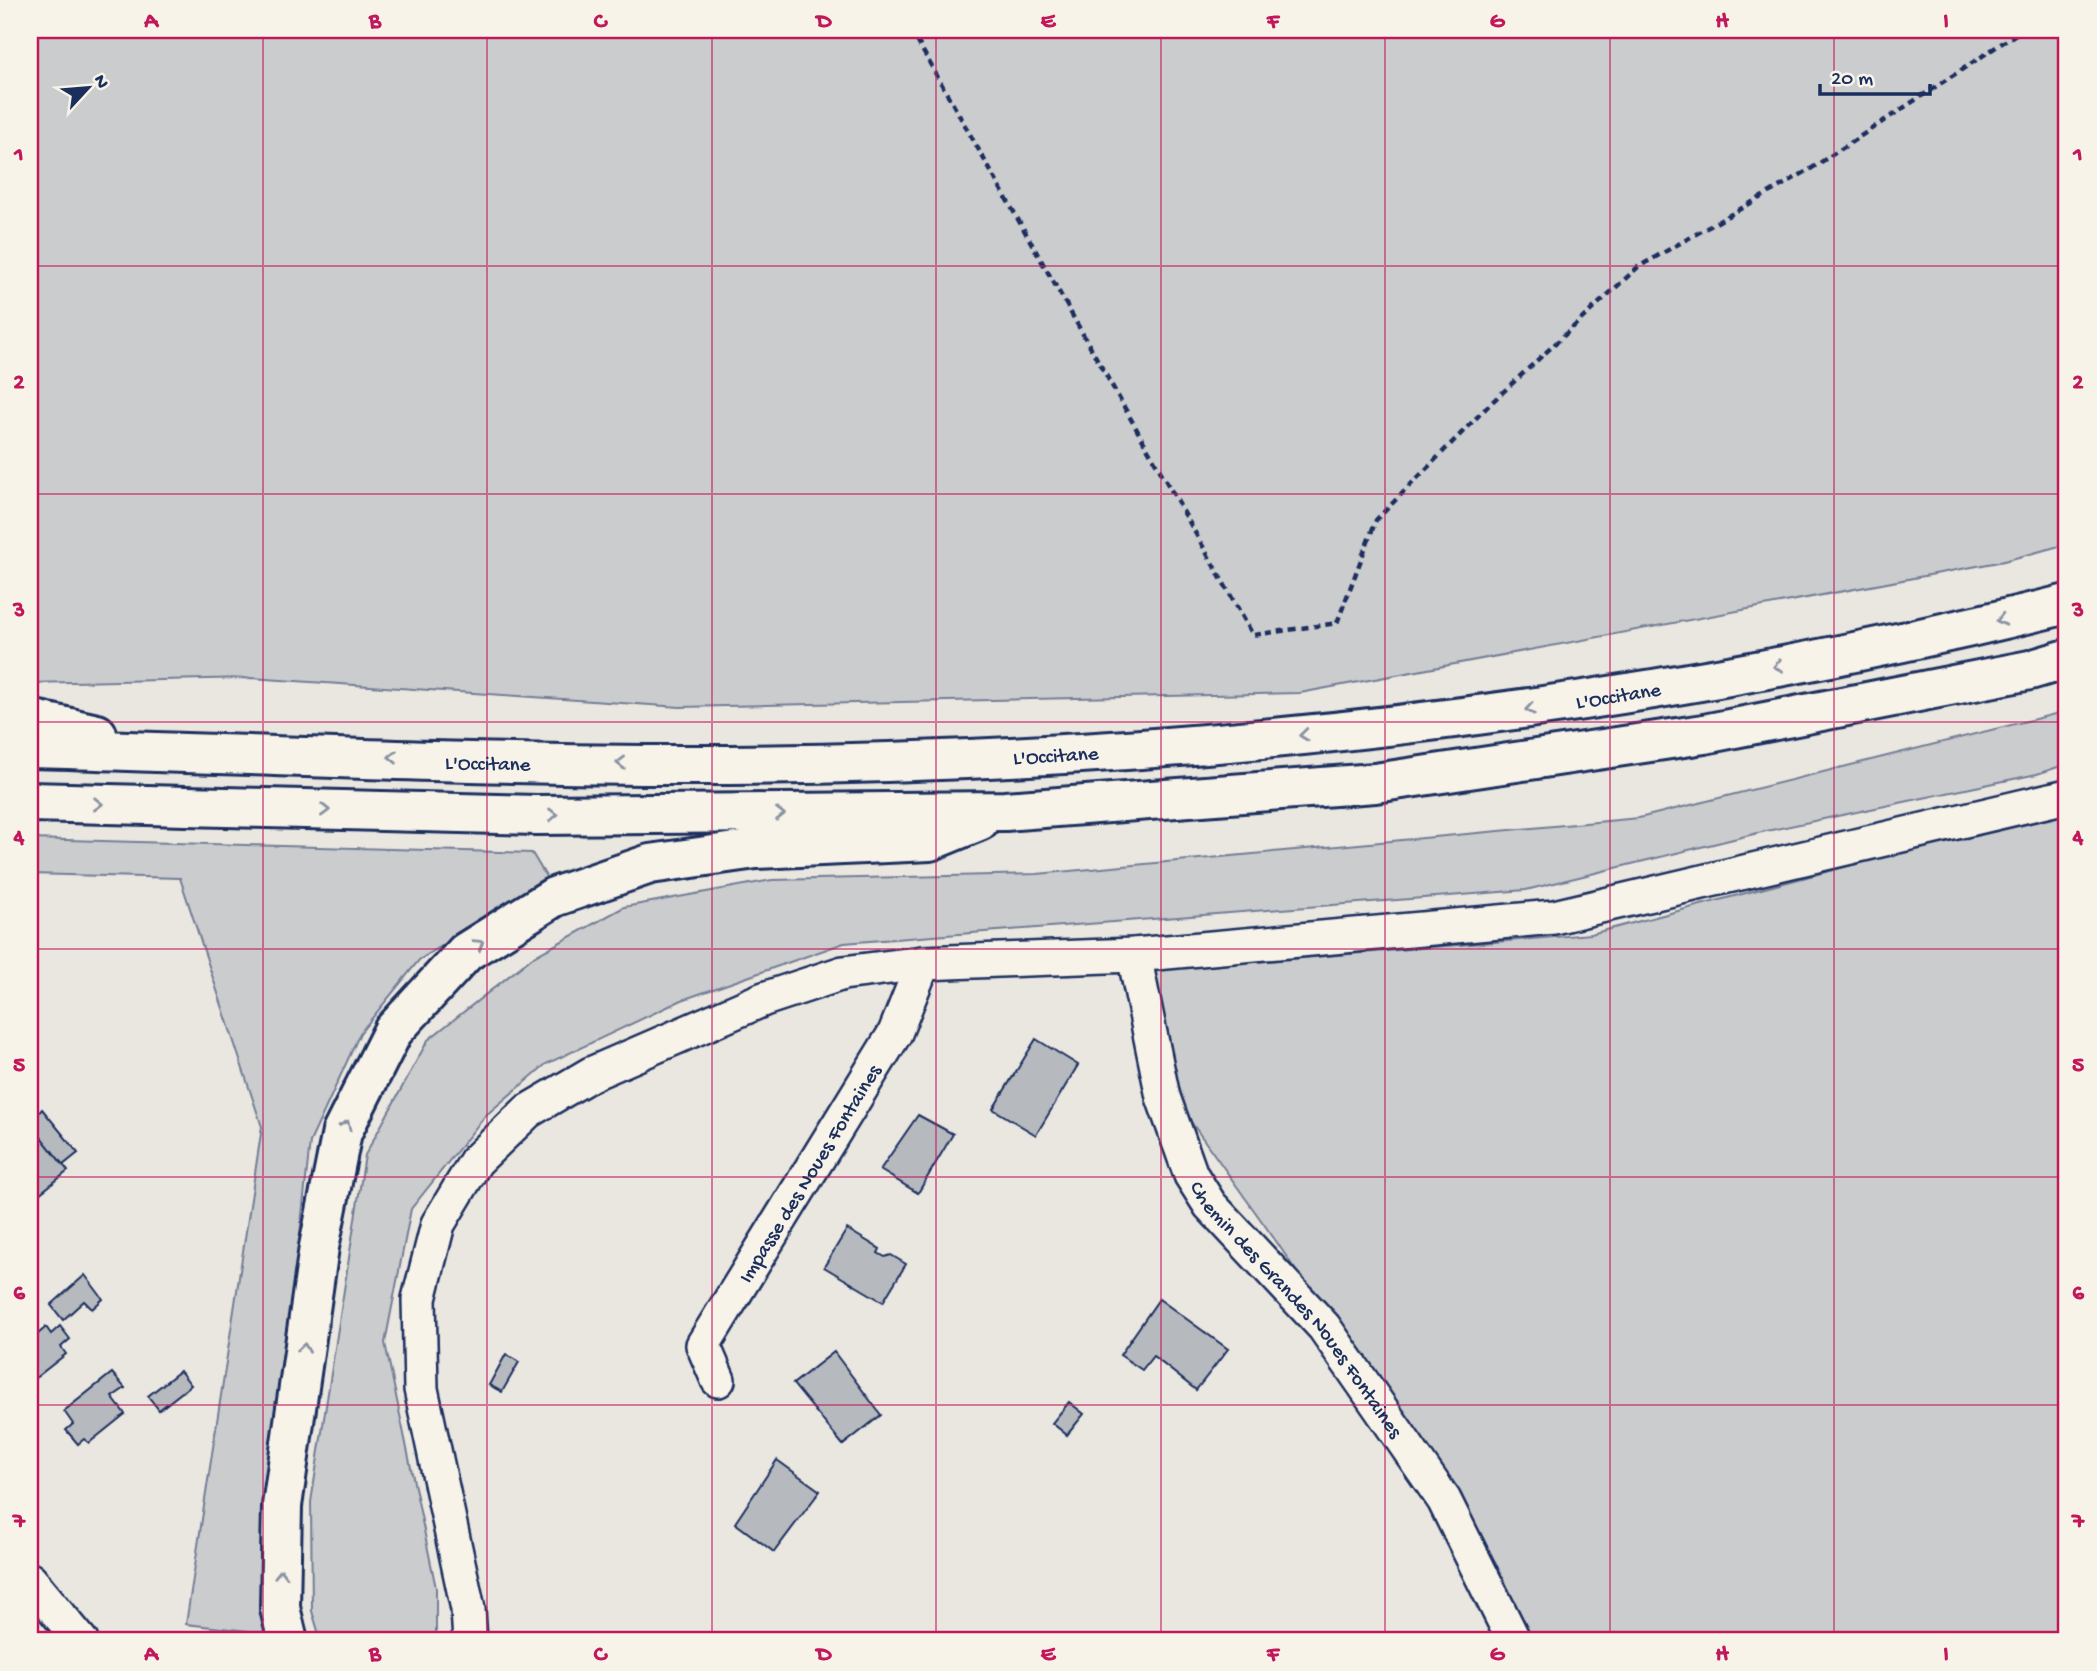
<svg xmlns="http://www.w3.org/2000/svg" width="2097" height="1671" font-family="'Gochi Hand',sans-serif">
<rect width="100%" height="100%" fill="#eae7e0"/>
<filter id="ink" filterUnits="userSpaceOnUse"><feTurbulence type="fractalNoise" baseFrequency=".0143" numOctaves="2"/><feDisplacementMap in="SourceGraphic" scale="14" xChannelSelector="R" yChannelSelector="G"/><feConvolveMatrix kernelMatrix="1 2 1 2 8 2 1 2 1" color-interpolation-filters="sRGB"/></filter>
<g filter="url(#ink)">
<path fill="#cbcccd" stroke="#737e96" stroke-width="2" d="M30,30H2067V544L2004,561L1300,693L680,707L251,678L30,683Z
M2067,711V764L2037,774L1762,832L1526,890L844,943L682,1000L546,1064L485,1116L411,1209L385,1343L436,1588V1641H321L312,1611L311,1502L365,1155L428,1040L533,957L624,907L772,880L1037,874L1639,818Z
M2067,808V1641H1511L1459,1514L1278,1244L1189,1119L1131,972L1591,934Z
M30,839L532,853L548,880L419,960L360,1033L310,1142L263,1573L266,1633L186,1624L262,1127L180,878L30,874Z"/>
<path fill="#b6babf" stroke="#1b2f5e" stroke-width="2" d="M1036,1039L1078,1065L1036,1135L993,1109Z
M42,1109L78,1153L63,1165L30,1123Z
M918,1115L953,1134L918,1193L880,1170Z
M30,1123L68,1171L39,1194L30,1183Z
M847,1229L880,1249L878,1253L885,1257L891,1255L906,1264L883,1302L824,1267Z
M85,1275L103,1299L92,1309L84,1301L63,1320L51,1305Z
M1159,1299L1228,1349L1196,1390L1153,1356L1142,1370L1120,1355Z
M60,1326L70,1339L61,1347L66,1354L34,1379L30,1373V1333L34,1329L38,1334L46,1327L51,1334Z
M834,1352L881,1415L843,1445L793,1384Z
M506,1354L519,1362L502,1392L489,1385Z
M180,1371L191,1385L159,1410L148,1396Z
M112,1373L125,1388L112,1397L125,1414L89,1443L84,1439L78,1444L66,1430L73,1424L64,1411Z
M1069,1402L1084,1414L1067,1435L1052,1423Z
M777,1460L820,1491L774,1552L735,1523Z"/>
<g fill="none" stroke-linecap="round" stroke-linejoin="round">
<g stroke="#1b2f5e" stroke-width="38">
<g id="minor">
<path id="s1" d="M1134,955L1163,1097L1191,1175L1210,1205L1324,1327L1444,1500L1514,1641"/>
<path id="s2" d="M718,1380L703,1345L895,1033L923,963"/>
<path d="M30,1580L81,1641"/>
<path d="M470,1641L468,1609L421,1389L419,1299L438,1224L476,1161L528,1111L591,1074L764,999L843,973L923,963L1134,955L1554,917L2067,796"/>
</g>
</g>
<g stroke="#1b2f5e" stroke-width="44">
<g id="motorway">
<path d="M30,719L97,734"/>
<path id="s3" d="M30,748C249,754 469,765 689,765C1153,765 1617,716 2067,604"/>
<path d="M30,802L536,815L1005,811L1375,783L1704,734L2030,670L2067,659"/>
<path d="M288,1641L280,1608L282,1506L319,1247L342,1132L393,1031L466,952L554,897L650,864L756,849L930,841L979,821"/>
</g>
</g>
<path stroke="#1b2f5e" stroke-width="4.5" stroke-dasharray="7 5" stroke-linecap="butt" d="M911,30L1253,635L1337,623L1376,520L1490,404L1638,267L1809,170L2022,30"/>
<use href="#minor" stroke="#f7f3e8" stroke-width="33"/>
<use href="#motorway" stroke="#f7f3e8" stroke-width="38"/>
</g>
<defs><path id="oneway-chevron" d="M-2-3.5L2.5 0L-2 3.5" fill="none" stroke-width="1.6" stroke-linecap="round" stroke-linejoin="round" transform="scale(1.75)"/></defs>
<g stroke="#8991a3">
<use href="#oneway-chevron" transform="translate(2001 620) rotate(166)"/>
<use href="#oneway-chevron" transform="translate(1778 666) rotate(169)"/>
<use href="#oneway-chevron" transform="translate(1530 709) rotate(171)"/>
<use href="#oneway-chevron" transform="translate(1304 735) rotate(174)"/>
<use href="#oneway-chevron" transform="translate(393 757) rotate(-179)"/>
<use href="#oneway-chevron" transform="translate(621 763) rotate(-179)"/>
<use href="#oneway-chevron" transform="translate(98 804) rotate(1)"/>
<use href="#oneway-chevron" transform="translate(325 810) rotate(1)"/>
<use href="#oneway-chevron" transform="translate(780 814)"/>
<use href="#oneway-chevron" transform="translate(553 815)"/>
<use href="#oneway-chevron" transform="translate(479 944) rotate(-32)"/>
<use href="#oneway-chevron" transform="translate(346 1125) rotate(-66)"/>
<use href="#oneway-chevron" transform="translate(304 1348) rotate(-82)"/>
<use href="#oneway-chevron" transform="translate(281 1574) rotate(-89)"/>
</g>
</g>
<path fill="none" stroke="#c2185b" stroke-width="2" stroke-opacity="0.55" d="M263,30V1641M487,30V1641M712,30V1641M936,30V1641M1161,30V1641M1385,30V1641M1610,30V1641M1834,30V1641M30,266H2067M30,494H2067M30,722H2067M30,949H2067M30,1177H2067M30,1405H2067"/>
<g text-anchor="middle" stroke-width="5" stroke-linejoin="round" paint-order="stroke">
<g font-size="21" fill="#1b2f5e" stroke="#f7f3e8">
<text dy="7" stroke="none"><textPath href="#s3" startOffset="1592">L'Occitane</textPath></text>
<text dy="7" stroke="none"><textPath href="#s3" startOffset="1026">L'Occitane</textPath></text>
<text dy="7" stroke="none"><textPath href="#s3" startOffset="458">L'Occitane</textPath></text>
<text dy="7" stroke="none"><textPath href="#s2" startOffset="240">Impasse des Noues Fontaines</textPath></text>
<text dy="7" stroke="none"><textPath href="#s1" startOffset="399">Chemin des Grandes Noues Fontaines</textPath></text>
</g>
</g>
<rect width="2097" height="1671" fill="none" stroke="#f7f3e8" stroke-width="77"/>
<g transform="translate(88 88) rotate(64)" stroke="#f7f3e8" stroke-width="5" paint-order="stroke">
<path d="M0-5L12 26L0 18L-12 26Z" fill="#1b2f5e"/>
<text y="-10" font-size="19" font-weight="bold" text-anchor="middle" fill="#1b2f5e">N</text>
</g>
<path d="M1820 84v10h110v-10" fill="none" stroke="#1b2f5e" stroke-width="3.5"/>
<text x="1831" y="84" font-size="21" fill="#1b2f5e" stroke="#f7f3e8" stroke-width="5" paint-order="stroke">20 m</text>
<rect x="38" y="38" width="2020" height="1594" fill="none" stroke="#c2185b" stroke-width="2.5"/>
<g font-size="23" text-anchor="middle" font-weight="bold" fill="#c2185b">
<text x="151" y="27">A</text>
<text x="375" y="27">B</text>
<text x="600" y="27">C</text>
<text x="824" y="27">D</text>
<text x="1048" y="27">E</text>
<text x="1273" y="27">F</text>
<text x="1497" y="27">G</text>
<text x="1722" y="27">H</text>
<text x="1946" y="27">I</text>
<text x="19" y="160">1</text>
<text x="2078" y="160">1</text>
<text x="19" y="388">2</text>
<text x="2078" y="388">2</text>
<text x="19" y="616">3</text>
<text x="2078" y="616">3</text>
<text x="19" y="843">4</text>
<text x="2078" y="843">4</text>
<text x="19" y="1071">5</text>
<text x="2078" y="1071">5</text>
<text x="19" y="1299">6</text>
<text x="2078" y="1299">6</text>
<text x="19" y="1527">7</text>
<text x="2078" y="1527">7</text>
<text x="151" y="1660">A</text>
<text x="375" y="1660">B</text>
<text x="600" y="1660">C</text>
<text x="824" y="1660">D</text>
<text x="1048" y="1660">E</text>
<text x="1273" y="1660">F</text>
<text x="1497" y="1660">G</text>
<text x="1722" y="1660">H</text>
<text x="1946" y="1660">I</text>
</g>
</svg>
